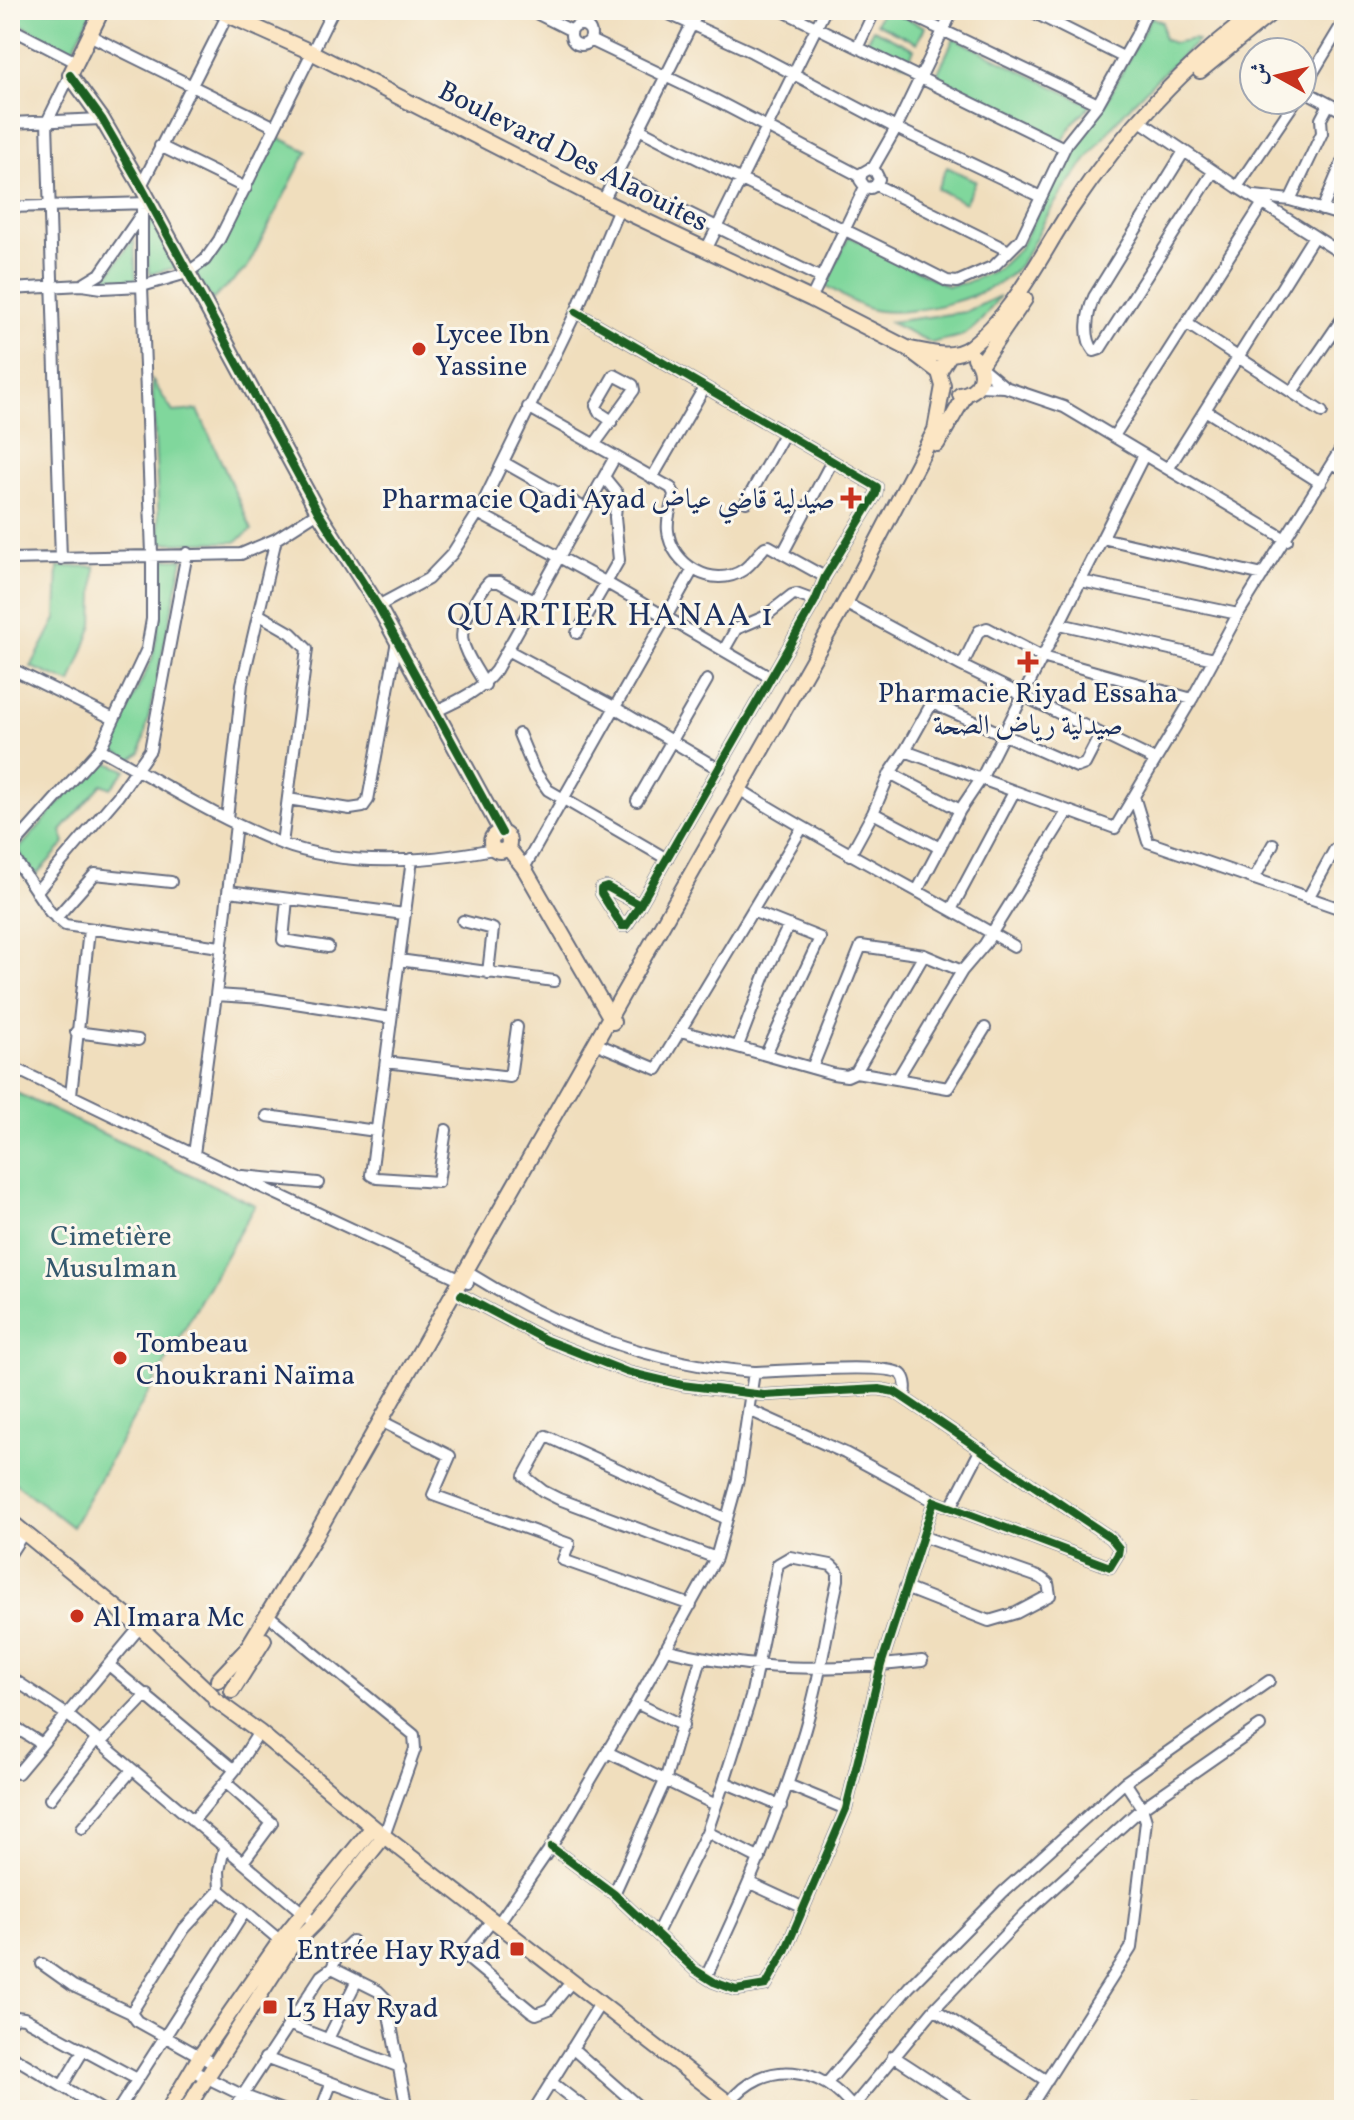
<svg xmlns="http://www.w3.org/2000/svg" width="1354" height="2120" font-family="Vollkorn,Amiri,serif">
<rect width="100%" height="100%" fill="#fbf7ec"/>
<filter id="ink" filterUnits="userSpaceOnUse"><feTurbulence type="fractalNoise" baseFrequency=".0125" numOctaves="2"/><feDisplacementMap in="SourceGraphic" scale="16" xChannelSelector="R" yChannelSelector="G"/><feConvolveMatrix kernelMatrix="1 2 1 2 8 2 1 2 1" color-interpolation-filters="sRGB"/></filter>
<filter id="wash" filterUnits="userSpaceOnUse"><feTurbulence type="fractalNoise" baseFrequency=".006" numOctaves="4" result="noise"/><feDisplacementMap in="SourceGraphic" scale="32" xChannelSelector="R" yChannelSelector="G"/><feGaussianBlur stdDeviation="1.8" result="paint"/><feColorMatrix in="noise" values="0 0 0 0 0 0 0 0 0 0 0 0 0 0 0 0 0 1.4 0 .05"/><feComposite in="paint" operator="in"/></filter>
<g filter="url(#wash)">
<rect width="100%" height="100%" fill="#f0debd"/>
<path fill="#80d79c" stroke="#4e837d" stroke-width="2" d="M10,10H93L72,51L10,19Z
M882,10H890L925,27L917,43L876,23Z
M1151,17L1162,22L1164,39L1173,43L1194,39L1198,41C1165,71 1131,101 1104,137C1087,159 1069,182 1053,206C1040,226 1032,251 1016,269C992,297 915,316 879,311C860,309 841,294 825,285L849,236L947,286L966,283L998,269L1020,248L1073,140L1104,106Z
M873,29L914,49L907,65L865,44Z
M954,38L1091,105L1074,122L1061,144L933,83Z
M275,136L307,151L247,268L212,300L194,273L221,247Z
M947,167L976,181L965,203L937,189Z
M149,213L178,267L149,274L144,216Z
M134,238L136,280L103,282Z
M1000,296C989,310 979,327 963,335C955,339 942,339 932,343L889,322L965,312Z
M152,380L173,412L198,410L252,530L235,542L160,543Z
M157,559H183L141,752L131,760L109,748L152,659L158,631Z
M95,566L93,625L71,683L31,667L56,619L58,567Z
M98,759L126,770L111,788L102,784L61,831L65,843L36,875L24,862L19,849Z
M10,1090L255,1205L72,1527L10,1479Z"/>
</g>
<g filter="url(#ink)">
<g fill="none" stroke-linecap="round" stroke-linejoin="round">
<g stroke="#666c7f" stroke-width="14">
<path id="street" d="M530,10L572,31
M660,10L752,52L896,128L1041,197
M781,10L1064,148
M900,10L1098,104
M1029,10L1123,57
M584,25L592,10
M571 35a10 10 0 1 1 20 0a10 10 0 1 1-20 0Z
M10,28L76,62
M89,35L275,127
M590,40L715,100L860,176
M858,46L875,10
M1303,90L1344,112
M1302,91L1344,21
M1140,121L1237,187L1296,100
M10,123L102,119
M639,129C741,182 846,228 947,281L957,282L994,266L1021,239L1067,143L1098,104L1136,36L1147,10
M160,146L246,188
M1183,153L1094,297C1087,313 1083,337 1094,351L1100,349L1213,172
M872,170L896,128L953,10
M615,177L821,278
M876,185L879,179L875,171L869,169L862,173L860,180L865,187L871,188L876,185L1009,251
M141,186L229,12
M1237,187L1344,255
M1255,196L1290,200L1344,216
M1290,200L1322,133L1321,119L1329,104
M603,201L699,10
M10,207L148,203
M1322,210L1344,158
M706,250L825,10
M82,285L100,274L140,216
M10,289L82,285L102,288L142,286L187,273L205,260L219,240L333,10
M811,299L865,187
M576,312L877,487L876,494L825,577L815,601L640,905L626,926H622L601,893V889L607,887L640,905
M1186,323L1322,412
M981,367L1005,387
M978,386L1005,387L1064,407L1287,540
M1292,392L1344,316
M528,407L671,488L674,494C672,507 666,518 668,531C671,564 713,590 743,570C752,564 758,554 765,547L769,546L825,577
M1205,410L1321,483
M1114,436L1263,203
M594,445L634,390L633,385L614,375L596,406L600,413L612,421
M503,462L586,509
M1333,463L1344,470
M1168,469L1314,236
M652,478L704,388
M746,502L784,434
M478,513L607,583L771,678
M1102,538L1263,575
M783,553L832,461
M10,559L241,554L276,539L318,512
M61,559L47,122L70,75
M1081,581L1238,614
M845,603L962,666L1155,760
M378,606L428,579L452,554L478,513L576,312L619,208
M258,614L291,633L307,649L282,844
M1060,624L1214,659
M577,633L619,560L615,517L617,493L604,477
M507,650L614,707L719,769
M724,650L736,629L764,617L792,595L796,594L815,601
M962,666L979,631L987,628L1042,657L1192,699
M10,668L114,719
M485,685C469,654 451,642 471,609C476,600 481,590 489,582H499L534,601
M436,711C460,700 480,691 496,670L615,457
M519,734L534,770L548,790L667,859
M100,749C159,781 217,819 280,843C346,868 426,862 493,849
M905,751L932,703L1077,767L1085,764L1100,735
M890,773L960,810
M739,789C828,845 923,892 1014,946
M1134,796L1148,842L1344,910
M288,799L350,809L363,807L368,800L397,641
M637,801L707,680
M873,813L940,848
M227,819L242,684L276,539
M10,850L100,749L147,649L152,619V554L142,286V203
M10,852L50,912L65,925L220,947
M850,855L873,813L890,773L905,751L1115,828L1192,699L1238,614L1344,444
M412,859L371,1175L377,1178L438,1182L446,1130
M524,868L692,571
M1254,879L1273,844
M229,891L404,914
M917,891L960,810L981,779L1144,455
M36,892L118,796L150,750L187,553
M1308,898L1335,849
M287,899L283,940L328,947
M952,908L1014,792
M752,911L820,938L766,1054
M56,918L95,874L171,882
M463,921L493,929L488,973
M399,960L554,981
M216,995L263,998L391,1018
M681,1031L833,1074L847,1076L856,1072L948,1088L985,1028
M76,1032L138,1040
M602,1046L657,1069L802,828
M738,1046L767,970L789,925
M386,1062L510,1077L517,1027
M10,1066L236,1175L468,1283
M812,1068L861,946L924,955L962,971
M856,1072L924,955
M898,1078L962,971L985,944L1067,812
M71,1095L89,930
M267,1116L376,1131
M194,1154L216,995L236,824
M242,1176L318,1183
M472,1275C557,1328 654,1365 754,1372L738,1479L716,1558L559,1499L543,1491L524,1476L546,1436L727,1519
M461,1295L546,1340L627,1372L682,1385L764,1395L879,1389L895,1392L1111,1538L1119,1548L1118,1554L1110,1567L934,1501L881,1665L846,1809L786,1949L766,1985L736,1990L714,1982L695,1970L614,1894L551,1847
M754,1372C776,1372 891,1362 902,1375C907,1381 906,1390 905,1398
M749,1410L845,1453L934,1501
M381,1421L450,1456L433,1495L569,1544L563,1560L691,1605
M951,1507L981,1449
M10,1554L24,1532
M905,1588L989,1621L1016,1613L1050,1595L1048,1583L1041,1578L924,1537
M268,1615L414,1735L415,1749L384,1836
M665,1649C755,1672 830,1671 922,1661
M110,1666L235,1770
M10,1677L69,1716L315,1923
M636,1703L683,1726
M10,1724L42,1744
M100,1743L147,1694
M607,1752L716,1805
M10,1768L18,1773L140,1627
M225,1782L272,1823L243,1862
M724,1782L781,1806
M788,1785L846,1809
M50,1799L96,1740
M193,1821L235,1770L259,1732
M82,1828L132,1770
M707,1832L760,1859
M224,1848L219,1871L220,1890L283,1943
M750,1883L804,1908
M614,1894L665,1781L701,1659
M492,1920L466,1953V1957L531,2011L536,2014L549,2009L572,1981
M498,1924L551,1847L636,1703L716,1558
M657,1933L707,1832L724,1782L751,1697L778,1564L790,1557L831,1565L838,1572V1580C828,1623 822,1668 810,1711C785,1804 747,1890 706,1977
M42,1964L73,1986L131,2013
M332,1968L337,1956L352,1941
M934,2009L1047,2081
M10,2023L16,2017L24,2018L137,2079
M288,2024L400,2067
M328,2039L357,1980
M572,2048L638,2106V2110
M10,2055L102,2110
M893,2056L976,2110
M265,2058L405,2110
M214,2064L137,2021L131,2013L184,1929L220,1890
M191,2070L242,2095L282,2110
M551,2082L587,2110
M827,2083L909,1987L1003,1892L1125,1782L1269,1681
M62,2086L83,2051
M729,2103C764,2057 823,2066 854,2110
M10,2104L20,2110
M852,2108L934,2009L1025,1914L1142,1808L1260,1726
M1194,2109L1195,2110
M118,2110L244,1913
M233,2110L321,1976L332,1968L378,1991L386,1999L407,2110
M321,2110L331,2084
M534,2110L601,2002
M1028,2110L1131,1948L1146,1821L1142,1808L1125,1782"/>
</g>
<g stroke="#666c7f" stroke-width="18">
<path id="secondary" d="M102,10L70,75L102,119L141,186L318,512L378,606L502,833
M217,10L311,52L603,201L811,299L907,348L939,372
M1200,71L1275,10
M911,349C931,353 952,360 970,347C1015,312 1040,256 1071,209C1121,134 1186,62 1260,10
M980,365L1025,299
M960,395C980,392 987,375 975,358
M937,444L966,394
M491 842a9 9 0 1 1 18 0a9 9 0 1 1-18 0Z
M508,848L524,868L613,1022
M10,1521L140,1627L211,1694
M218,1680L246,1650L318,1531L845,603L935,430L943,386L939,372L949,356
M232,1691L264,1640
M215,1700L259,1732L384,1836L738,2110
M168,2110L200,2056L280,1941L373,1827
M186,2110L290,1948L315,1923L384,1836"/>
</g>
<use href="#street" stroke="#fff" stroke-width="10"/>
<use href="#secondary" stroke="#fce6c4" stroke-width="14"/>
<g stroke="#fbf7ec" stroke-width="13">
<path id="cycleway" d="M70,75L102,119L141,186L318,512L378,606L502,833
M576,312L877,487L876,494L825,577L815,601L640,905L626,926H622L601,893V889L607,887L640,905
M461,1295L546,1340L627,1372L682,1385L764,1395L879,1389L895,1392L1111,1538L1119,1548L1118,1554L1110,1567L934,1501L881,1665L846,1809L786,1949L766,1985L736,1990L714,1982L695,1970L614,1894L551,1847"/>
</g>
<use href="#cycleway" stroke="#1b5e20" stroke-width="8"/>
</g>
</g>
<g fill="#c8321e" stroke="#fbf7ec" stroke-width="3">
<circle cx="419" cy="349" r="8"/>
<path d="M847 486h8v8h8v8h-8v8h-8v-8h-8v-8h8z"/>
<path d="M1024 650h8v8h8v8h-8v8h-8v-8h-8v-8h8z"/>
<circle cx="120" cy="1358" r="8"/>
<circle cx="77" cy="1616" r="8"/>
<rect x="509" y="1941" width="16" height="16" rx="4"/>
<rect x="262" y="1999" width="16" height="16" rx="4"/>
</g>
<g text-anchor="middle" stroke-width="6" stroke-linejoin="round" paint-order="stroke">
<g font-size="28" fill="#1b2f5e" stroke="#fbf7ec">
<text transform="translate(574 155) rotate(27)" y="10">Boulevard Des Alaouites</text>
</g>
<g font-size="28" fill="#1b2f5e" stroke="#fbf7ec" text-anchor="start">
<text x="435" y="343">Lycee Ibn<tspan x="435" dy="32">Yassine</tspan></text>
<text x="835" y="508" text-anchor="end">Pharmacie Qadi Ayad صيدلية قاضي عياض</text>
<text x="1028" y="702" text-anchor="middle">Pharmacie Riyad Essaha<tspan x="1028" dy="32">صيدلية رياض الصحة</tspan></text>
<text x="136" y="1352">Tombeau<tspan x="136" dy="32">Choukrani Naïma</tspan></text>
<text x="93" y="1626">Al Imara Mc</text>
<text x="501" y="1959" text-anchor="end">Entrée Hay Ryad</text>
<text x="286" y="2017">L3 Hay Ryad</text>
</g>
<g font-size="28" fill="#34596e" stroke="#fbf7ec">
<text x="111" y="1245">Cimetière<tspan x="111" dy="32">Musulman</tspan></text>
</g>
<g font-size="32" letter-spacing="2" fill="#1b2f5e" stroke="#fbf7ec">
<text x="611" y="625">QUARTIER HANAA 1</text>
</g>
</g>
<rect width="1354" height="2120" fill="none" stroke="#fbf7ec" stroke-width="40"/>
<g transform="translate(1278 76) rotate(278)"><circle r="38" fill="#fbf7ec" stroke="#a1a7b3" stroke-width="2"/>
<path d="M0-6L14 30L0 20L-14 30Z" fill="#c8321e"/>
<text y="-12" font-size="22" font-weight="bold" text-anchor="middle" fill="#1b2f5e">ش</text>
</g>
</svg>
